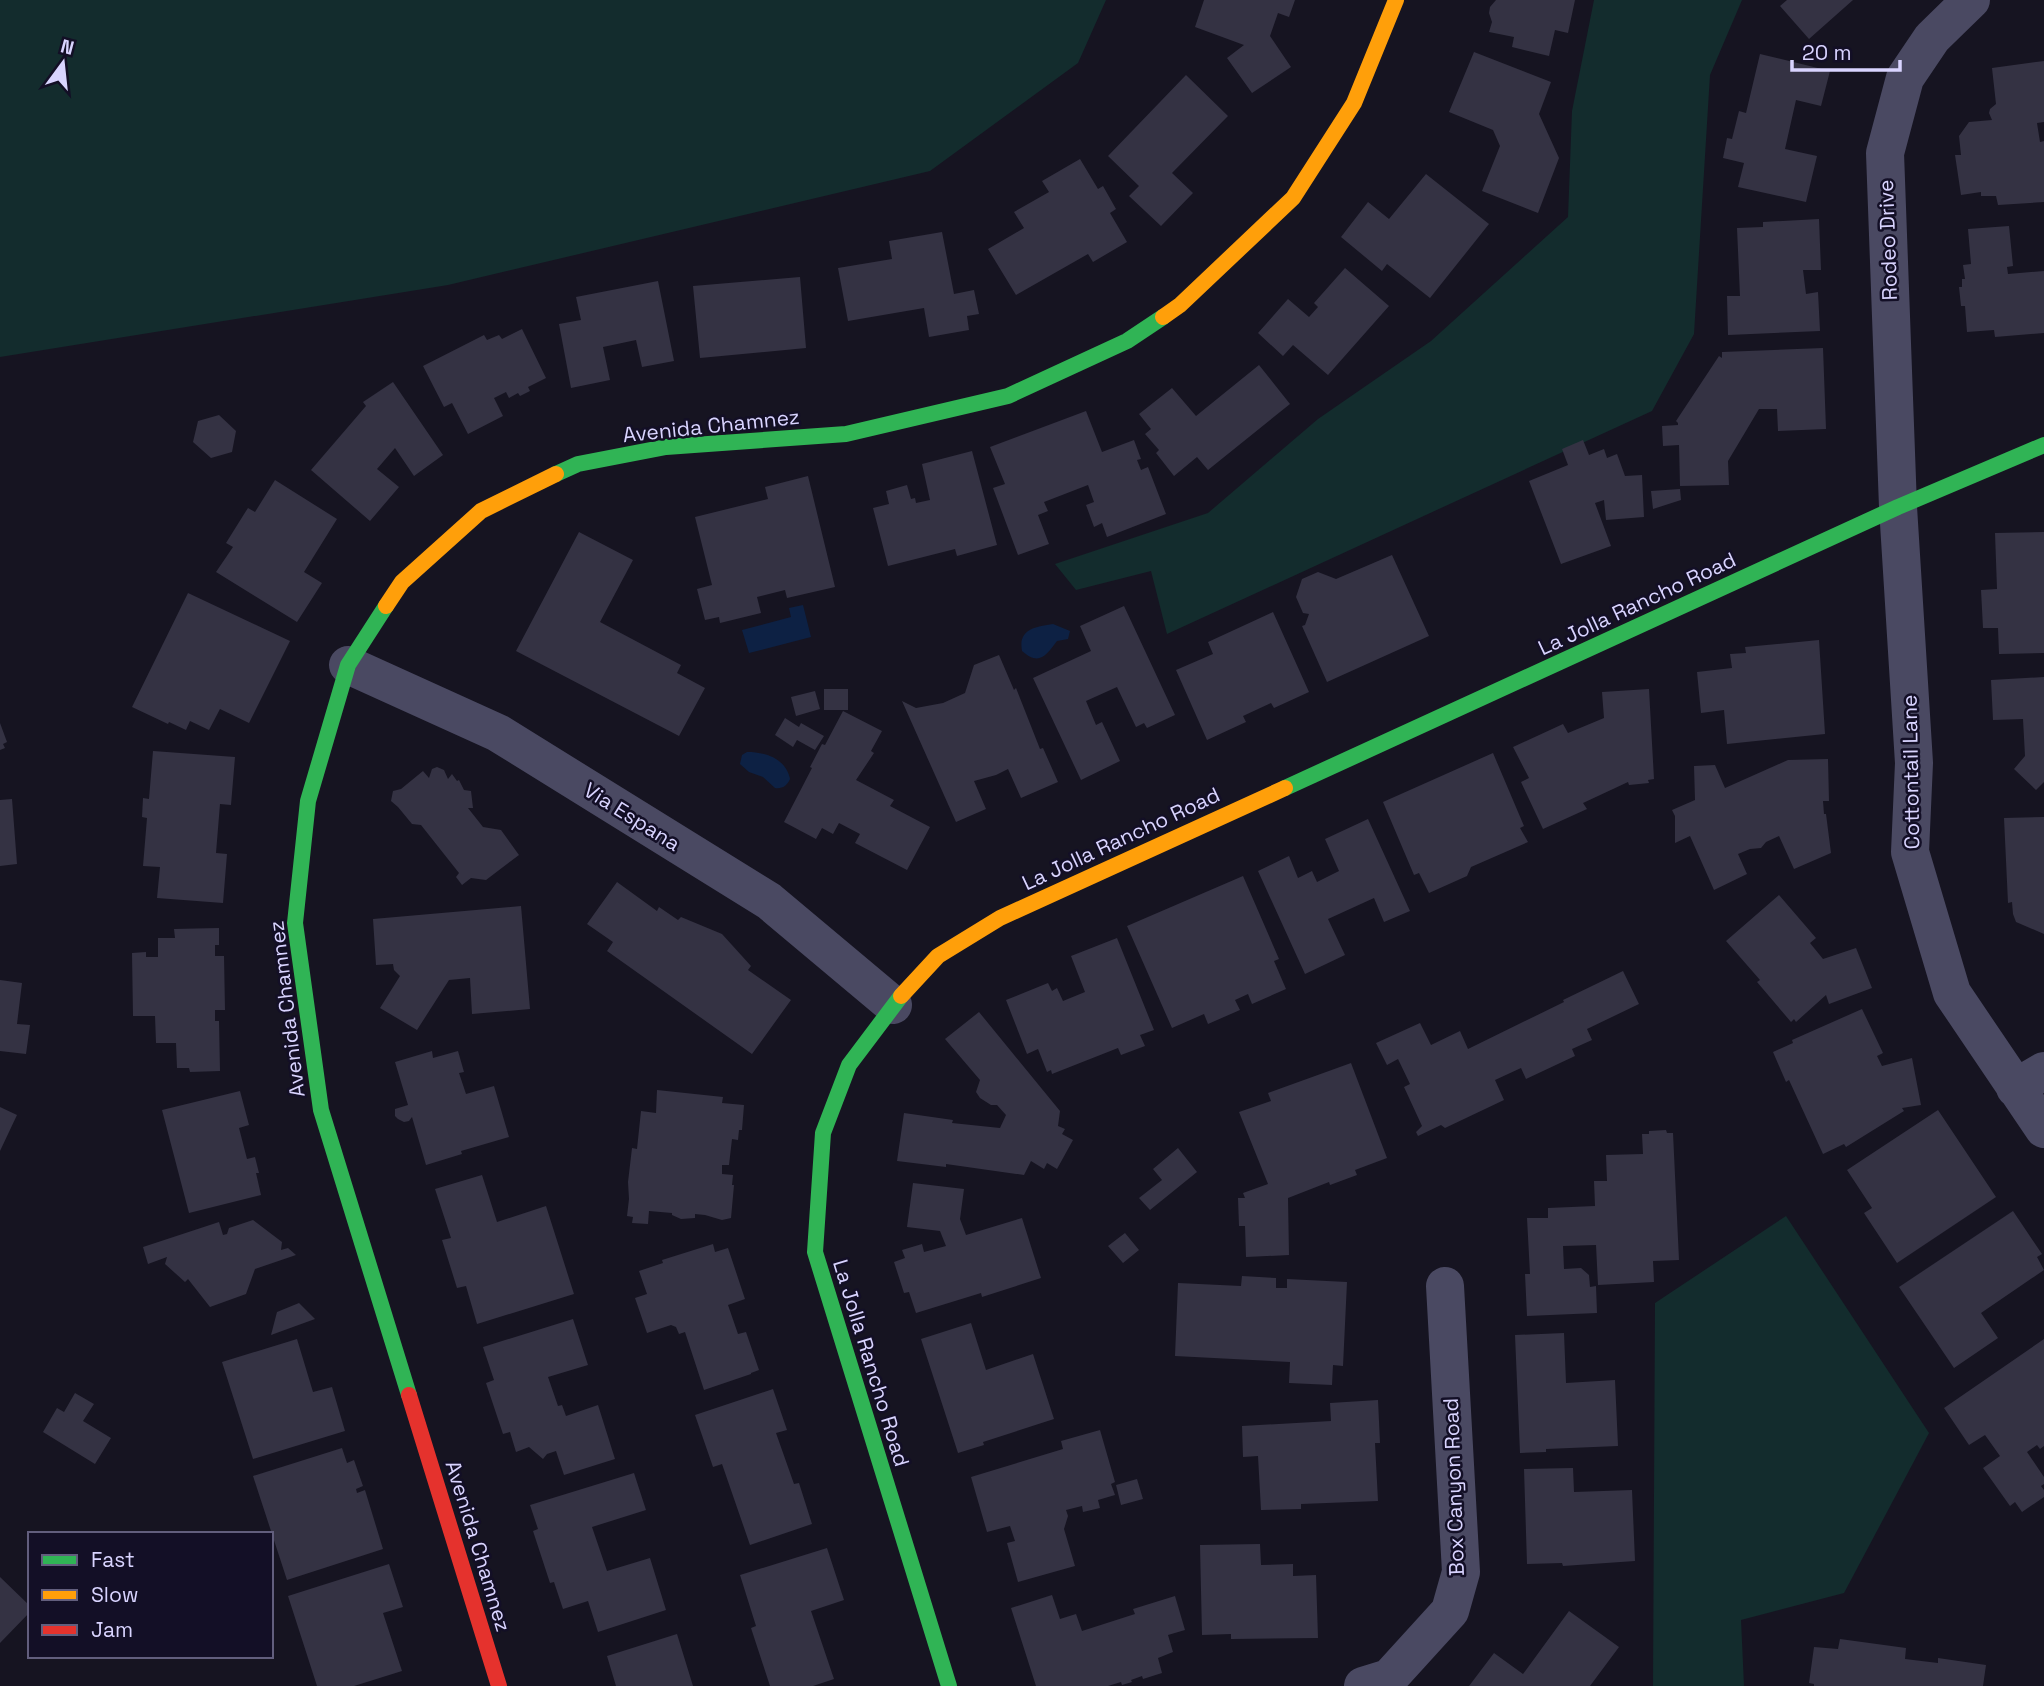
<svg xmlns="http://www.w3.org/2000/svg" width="2044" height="1686" font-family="'Space Grotesk',sans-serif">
<rect width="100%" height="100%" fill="#161421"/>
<path fill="#132c2d" d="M0,0H1106L1078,63L930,171L448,285L0,357Z
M1594,0H1742L1710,75L1694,334L1652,411L1167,634L1151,571L1076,590L1055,564L1208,513L1318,419L1431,341L1568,217L1572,111Z
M1786,1216L1929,1433L1844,1593L1741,1620L1744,1686H1653L1655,1303Z"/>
<path fill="#0d2144" d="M803,605L811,637L749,653L742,630L791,617L789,608Z
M1053,624L1070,631L1068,639L1057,641C1046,656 1039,666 1022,651C1018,629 1035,627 1053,624Z
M747,752C766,752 786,759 790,779C787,786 782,789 775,788L763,777L749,772L740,764L742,755Z"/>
<path fill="#343243" d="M1204,0H1295L1289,17L1278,13L1270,36L1291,67L1252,93L1227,58L1244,45L1195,27Z
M1496,0H1575L1568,33L1555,30L1549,56L1512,47L1514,37L1489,32L1492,22L1489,13L1490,7Z
M1787,0H1853L1809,39L1780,6Z
M1474,52L1551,82L1539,114L1559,158L1538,213L1482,191L1500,146L1493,130L1449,112Z
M1760,54L1830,71L1821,106L1796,100L1785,149L1817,156L1806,202L1738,187L1744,163L1723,158L1727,138L1732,139L1739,111L1746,113Z
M2044,61V122L2037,123L2040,142L2044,141V202L1998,205L1996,196H1981V192L1961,195L1955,155H1961L1959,136L1969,122L1992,120L1989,113L1990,109L1996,104L1992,68Z
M1186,75L1228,116L1172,173L1193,193L1161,226L1129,196L1139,186L1108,156Z
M1080,159L1098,189L1103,186L1116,209L1110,213L1127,242L1093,262L1088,254L1016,295L988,249L1024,228L1014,212L1049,192L1042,181Z
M1426,174L1489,224L1430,298L1387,264L1382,271L1341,237L1368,202L1389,219Z
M1819,219L1821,270H1803L1806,294L1818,292L1820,331L1728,335L1727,296H1740L1737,228L1763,227V222Z
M2009,226L2013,266L2007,267L2008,274L2044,271V333L1995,337L1994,330L1967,332L1965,306H1961L1959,287H1962V279H1965L1963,265L1971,264L1968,229Z
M942,232L954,294L974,290L979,314L967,316L969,330L929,337L924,308L848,321L838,268L892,259L889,241Z
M1345,268L1389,306L1328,375L1293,345L1283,356L1258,333L1288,299L1309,317L1318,307L1314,303Z
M800,277L806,348L700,358L693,286Z
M658,281L674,361L642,367L636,340L603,347L610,380L571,388L559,324L581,320L576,297Z
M522,329L546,378L528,387L530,391L520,396L518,393L509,398L506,392L494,398L503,416L468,434L452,403L444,407L423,366L484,335L487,340L499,335L502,339Z
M1823,348L1826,429L1778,431L1777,409H1759L1728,461L1729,485L1680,486L1679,445L1663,446L1662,426L1678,425V423L1676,421L1719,356L1722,358V352Z
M1259,365L1290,404L1208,470L1197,457L1174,476L1156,453L1159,450L1145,434L1151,429L1139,414L1172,388L1196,416Z
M393,382L443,455L414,476L395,448L377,469L399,487L370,521L311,470L366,406L363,402Z
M1086,411L1102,452L1134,440L1141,459L1137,460L1141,470L1148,467L1166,514L1107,537L1102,523L1094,527L1086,505L1094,502L1088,485L1044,502L1048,511L1038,515L1049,544L1018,555L993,488L1005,484L990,447Z
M219,415L236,431L232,452L211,458L193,442L198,421Z
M1583,440L1589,455L1604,449L1607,458L1617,454L1625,476L1642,475L1644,517L1606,520L1604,500L1595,503L1611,546L1561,564L1529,481L1568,465L1562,449Z
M972,451L997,545L957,556L955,549L888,566L873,508L889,504L886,491L907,485L911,499L915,498L916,503L930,500L922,464Z
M808,476L835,587L787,598L785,590L757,597L761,613L720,623L719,617L705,620L697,589L712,585L695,517L768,499L765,487Z
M275,480L337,519L304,572L322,583L297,622L216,572L233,547L226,543L246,511L248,508L255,512Z
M1680,489L1681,500L1653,509L1651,491Z
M579,532L633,560L600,622L681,665L677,673L705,688L679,736L516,651Z
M2044,532V653L1999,654L1998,628H1983L1981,590L1997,589L1995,533Z
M1392,555L1429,636L1327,682L1302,626L1305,625L1309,614L1303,613L1296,597L1302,579L1318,572L1336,579Z
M188,593L290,641L249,723L220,709L209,730L190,721L186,730L169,722L168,724L132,707Z
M1124,606L1175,715L1147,728L1144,723L1136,727L1117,687L1086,701L1096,725L1102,722L1120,761L1081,780L1033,678L1091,651L1080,626Z
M1273,612L1309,692L1274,708L1271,703L1243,716L1246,722L1207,740L1176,670L1213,654L1208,642Z
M1819,640L1825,734L1727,744L1724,710L1701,713L1697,672L1732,668L1730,654L1746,653L1745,647Z
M999,655L1014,690L1016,688L1040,749L1043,748L1058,782L1021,798L1008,769L996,775L974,781L986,809L956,822L902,701L916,708L943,703L965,693L974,665Z
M2044,677V782L2036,790L2014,769L2025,756L2023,719L1993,720L1991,680Z
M824,689H848V710H824Z
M1649,689L1654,779L1648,780L1649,783L1629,785L1628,782L1583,803L1587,809L1543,829L1521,782L1529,778L1513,747L1563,724L1568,733L1604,718L1602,692Z
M815,691L820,709L796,716L791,697Z
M843,711L882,731L871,751L874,753L856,780L894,800L890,806L930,827L907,870L855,843L860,834L839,823L833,834L822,828L816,839L784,822L812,768L810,767L822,744L825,745Z
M785,718L799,727L801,723L824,736L815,750L797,740L793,747L775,735Z
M0,723L7,742L3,744L5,748L0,750Z
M153,751L235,757L231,805L220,804L216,853L227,854L223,903L157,898L160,867L143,866L147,818L142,817L143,798L149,799Z
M1493,753L1524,826L1520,828L1528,842L1471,867L1467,876L1429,893L1419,873L1414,875L1383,802Z
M1828,759L1829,801H1823L1824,814H1826L1831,853L1794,869L1779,836L1766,842L1761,848L1750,849L1738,854L1747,874L1714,890L1690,836L1675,843V816L1672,810L1695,800L1694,766L1715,765L1725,788L1788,760Z
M437,767L444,770L448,779L452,774L457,781L459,780L464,790L471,791L473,808H468L483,827L501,830L519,855L486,880L471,878L462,885L456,877L459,873L421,825L412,824L398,807L391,801L393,791L401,789L423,771L429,778L432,769Z
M12,799L17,864L0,866V800Z
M2044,817V934L2016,922L2013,914L2012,902L2008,903L2004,818Z
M1368,819L1410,911L1384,922L1374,898L1328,919L1345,955L1305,974L1258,871L1289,856L1298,878L1312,871L1317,882L1339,871L1325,839Z
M1243,876L1279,959L1274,961L1286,989L1252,1004L1248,994L1235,1000L1240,1010L1208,1024L1204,1014L1172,1028L1127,926Z
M617,882L657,911L659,907L678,920L681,917L722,934L751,966L748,970L791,1000L752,1054L607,951L613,942L587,924Z
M1779,895L1816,938L1810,943L1823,959L1856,948L1872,988L1829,1004L1826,995L1796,1022L1794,1019L1791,1022L1757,982L1760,980L1726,941Z
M521,906L530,1009L472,1014L470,978L449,980L417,1030L380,1008L400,976L394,970L393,964L376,965L373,919Z
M219,928V945H215V956H224L225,1010H215V1021H219L220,1071L190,1072L189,1068H177L176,1043H156L155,1016H133L132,953L146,952V957H158V938H175L174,929Z
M1117,938L1154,1030L1140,1035L1145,1046L1121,1055L1118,1048L1052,1074L1051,1070L1047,1072L1038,1049L1027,1054L1006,1000L1048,983L1052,991L1057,988L1063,1001L1085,992L1071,956Z
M1623,971L1639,1004L1587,1029L1592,1040L1572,1049L1575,1056L1526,1079L1521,1068L1495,1080L1504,1100L1445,1128L1441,1125L1418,1136L1416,1132L1422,1126L1404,1087L1410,1084L1398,1059L1387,1065L1376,1043L1420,1023L1431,1045L1460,1031L1468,1049L1564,1002L1563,1000Z
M0,980L22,983L17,1024L30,1025L26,1054L0,1051Z
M1862,1009L1883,1053L1877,1056L1882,1066L1912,1058L1921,1105L1902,1108L1904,1111L1846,1147L1844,1144L1823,1154L1789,1080L1786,1082L1773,1052L1793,1043L1792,1040Z
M979,1012L1060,1111L1058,1126L1065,1129L1062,1134L1073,1140L1057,1169L1047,1163L1044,1169L1031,1161L1024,1175L946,1164V1167L897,1161L904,1113L953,1120L952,1123L1000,1128L1006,1115L997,1105H991L980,1098L976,1092L980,1080L945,1039Z
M432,1051L433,1058L458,1051L464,1072L459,1073L466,1094L494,1086L509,1137L461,1151L462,1154L426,1165L412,1117L409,1121L404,1122L398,1119L395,1116V1109L408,1105L395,1062Z
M1351,1063L1387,1158L1355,1170L1357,1175L1330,1185L1329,1182L1288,1198L1289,1255L1246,1257L1245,1226H1239L1238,1198H1245L1243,1193L1268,1184L1239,1112L1271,1101L1268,1093Z
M657,1090L723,1097L722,1103L744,1105L742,1130H739L738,1140L732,1139L729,1165H722V1174L733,1175L732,1185H734L731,1218L722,1220L705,1215L695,1214V1218L681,1219L672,1215V1213L649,1211L648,1224L632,1223L633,1217L627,1216L629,1199L628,1182L632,1148L637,1149L641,1111L656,1113Z
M240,1091L249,1125L239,1128L247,1159L255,1157L259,1173H256L261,1195L189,1213L162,1110Z
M0,1107L17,1115L0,1151Z
M1938,1110L1996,1197L1897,1263L1864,1213L1872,1208L1847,1170Z
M1666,1130L1667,1133H1673L1679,1260L1653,1261L1654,1282L1598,1285L1596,1245L1563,1246L1564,1269L1581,1268L1589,1275L1590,1287L1596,1286L1597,1313L1527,1316L1525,1274H1530L1527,1218H1548V1208L1595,1206L1594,1181H1607L1606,1155L1643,1154L1642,1134H1649V1131Z
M1178,1148L1197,1172L1150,1210L1139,1198L1162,1180L1153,1169Z
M482,1175L497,1222L546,1206L574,1294L477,1324L466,1286L457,1288L442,1240L451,1238L435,1189Z
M913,1183L964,1189L960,1219L966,1235L1022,1218L1041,1278L982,1297L981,1293L916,1313L909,1292L904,1293L894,1262L905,1258L902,1250L922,1244L924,1252L946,1246L940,1231L907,1227Z
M2013,1211L2042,1254L2037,1257L2044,1270L1981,1313L1998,1338L1954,1368L1899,1287Z
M253,1220L282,1242L281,1250L288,1248L296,1255L255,1269L246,1294L210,1307L188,1279L185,1282L165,1264L167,1257L148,1264L143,1247L219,1222L223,1235L227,1234L229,1228Z
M1125,1233L1139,1250L1123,1263L1108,1246Z
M713,1244L715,1252L728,1248L745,1299L728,1305L738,1334L746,1332L759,1370L751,1373V1374L704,1390L685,1332L679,1334L676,1327L671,1325L647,1333L635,1298L647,1294L639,1271L663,1263L662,1260Z
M1242,1276L1276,1278V1288H1287V1279L1347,1282L1343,1366L1333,1365L1332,1385L1289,1383L1290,1362L1175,1356L1178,1283L1241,1286Z
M299,1303L315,1319L271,1335L277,1312Z
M573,1319L588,1365L548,1377L558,1406L562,1405L566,1416L598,1405L615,1459L564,1475L556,1451L547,1454L543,1459L529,1447L516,1452L510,1432L503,1434L486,1383L494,1380L483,1347Z
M971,1323L986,1370L1033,1354L1054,1419L983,1442L984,1445L958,1453L921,1339Z
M1564,1333L1566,1383L1615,1380L1618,1446L1546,1449V1452L1520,1453L1515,1335Z
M297,1339L313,1392L332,1387L345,1431L253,1459L222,1362Z
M2044,1339V1446L2040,1449L2037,1445L2027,1452L2044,1477V1484L2041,1486L2044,1490V1497L2022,1512L2015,1502L2010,1506L1983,1468L2000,1456L1985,1435L1969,1445L1944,1408Z
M773,1389L787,1430L776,1433L794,1484L799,1483L812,1524L750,1545L722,1464L713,1467L695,1415Z
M75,1393L94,1404L83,1421L111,1438L95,1464L43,1432L57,1408L64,1412Z
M1378,1400L1380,1443H1375L1378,1501L1301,1504V1509L1261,1510L1258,1456L1243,1457L1242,1426L1331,1421L1330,1403Z
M1100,1430L1115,1482L1111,1484L1115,1495L1098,1500L1100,1508L1083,1512L1082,1506L1066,1510L1068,1516L1064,1529L1075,1566L1018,1582L1007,1543L1015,1541L1010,1526L987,1532L971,1477L1063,1449L1061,1441Z
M342,1448L347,1463L354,1460L363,1486L356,1489L357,1493L365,1490L383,1549L287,1580L253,1476Z
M1573,1468L1574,1492L1632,1490L1635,1561L1563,1566L1562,1563L1527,1564L1524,1469Z
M634,1473L646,1510L592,1527L607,1571L650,1558L666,1610L598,1632L588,1601L563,1609L554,1582L550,1583L533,1531L538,1529L530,1505Z
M1137,1479L1143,1499L1121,1505L1116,1485Z
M1260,1544L1261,1565L1293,1564V1576L1316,1575L1318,1638L1231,1639V1634L1202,1635L1200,1545Z
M827,1548L844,1600L811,1611L834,1679L813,1686H770L751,1628L756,1626L740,1575Z
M389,1564L403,1607L383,1613L402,1671L354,1686H317L288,1596Z
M0,1577L30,1606V1612L0,1643Z
M1052,1595L1060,1619L1076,1614L1082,1631L1135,1614L1133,1609L1175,1596L1185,1630L1168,1635L1173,1652L1158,1658L1162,1673L1143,1679L1142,1676L1131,1680L1132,1682L1122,1685L1121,1682L1108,1686H1036L1011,1608Z
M1569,1611L1619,1647L1590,1686H1469L1494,1653L1523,1674Z
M677,1634L693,1686H616L607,1656Z
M1840,1639L1906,1648L1905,1659L1938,1663V1658L1986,1665L1983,1686H1814V1684L1809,1683L1814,1647L1838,1649Z"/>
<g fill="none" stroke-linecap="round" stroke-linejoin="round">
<path stroke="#4a4962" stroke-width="38" d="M1971,0L1932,38L1905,78L1885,153L1898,507L1914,763L1910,852L1952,993L2044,1129
M348,665L498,733L769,901L893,1005
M2015,1088L2044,1071
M1363,1686L1389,1678L1450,1611L1461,1572L1445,1286"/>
<path stroke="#30b455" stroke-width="16" d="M556,474L578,464L666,447L846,434L1008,396L1127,341L1163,317
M386,606L348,665L308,801L295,923L321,1110L409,1395
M1285,788L1898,507L2044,445
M901,996L849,1065L823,1133L815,1252L949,1686"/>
<path stroke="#ff9f0a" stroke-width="16" d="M1163,317L1180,305L1293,198L1354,103L1396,0
M386,606L402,582L481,511L556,474
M901,996L938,956L1000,918L1285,788"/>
<path stroke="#e5322d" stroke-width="16" d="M409,1395L499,1686"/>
</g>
<g text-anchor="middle" stroke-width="5" stroke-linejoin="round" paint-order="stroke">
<g font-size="21" fill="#d9d4ff" stroke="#130f26">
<text transform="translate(1888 240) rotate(-92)" y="7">Rodeo Drive</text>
<text transform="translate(711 426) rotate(-6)" y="7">Avenida Chamnez</text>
<text transform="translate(1637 604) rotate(-25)" y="7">La Jolla Rancho Road</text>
<text transform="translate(1911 772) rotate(-91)" y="7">Cottontail Lane</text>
<text transform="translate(632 817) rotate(32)" y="7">Via Espana</text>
<text transform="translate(1121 839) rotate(-25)" y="7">La Jolla Rancho Road</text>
<text transform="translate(287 1009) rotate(-97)" y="7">Avenida Chamnez</text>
<text transform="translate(871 1363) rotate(73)" y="7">La Jolla Rancho Road</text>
<text transform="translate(1454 1487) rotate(-92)" y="7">Box Canyon Road</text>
<text transform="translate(478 1546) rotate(73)" y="7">Avenida Chamnez</text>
</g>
</g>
<rect x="28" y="1532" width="245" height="126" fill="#130f26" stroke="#625e7d" stroke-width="2"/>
<rect x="42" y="1555" width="35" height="10" fill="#30b455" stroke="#625e7d" stroke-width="2"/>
<text x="91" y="1567" font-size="21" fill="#d9d4ff">Fast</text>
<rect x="42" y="1590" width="35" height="10" fill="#ff9f0a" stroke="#625e7d" stroke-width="2"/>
<text x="91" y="1602" font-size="21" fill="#d9d4ff">Slow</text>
<rect x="42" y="1625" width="35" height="10" fill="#e5322d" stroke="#625e7d" stroke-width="2"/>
<text x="91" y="1637" font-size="21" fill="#d9d4ff">Jam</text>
<g transform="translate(63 63) rotate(15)" stroke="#130f26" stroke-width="5" paint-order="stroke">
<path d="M0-5L12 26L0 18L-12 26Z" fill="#d9d4ff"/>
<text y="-10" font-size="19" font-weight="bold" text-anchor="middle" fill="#d9d4ff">N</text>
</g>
<path d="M1792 60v10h108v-10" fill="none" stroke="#d9d4ff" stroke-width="3.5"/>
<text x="1802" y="60" font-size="21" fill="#d9d4ff" stroke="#130f26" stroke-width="5" paint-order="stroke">20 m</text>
</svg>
